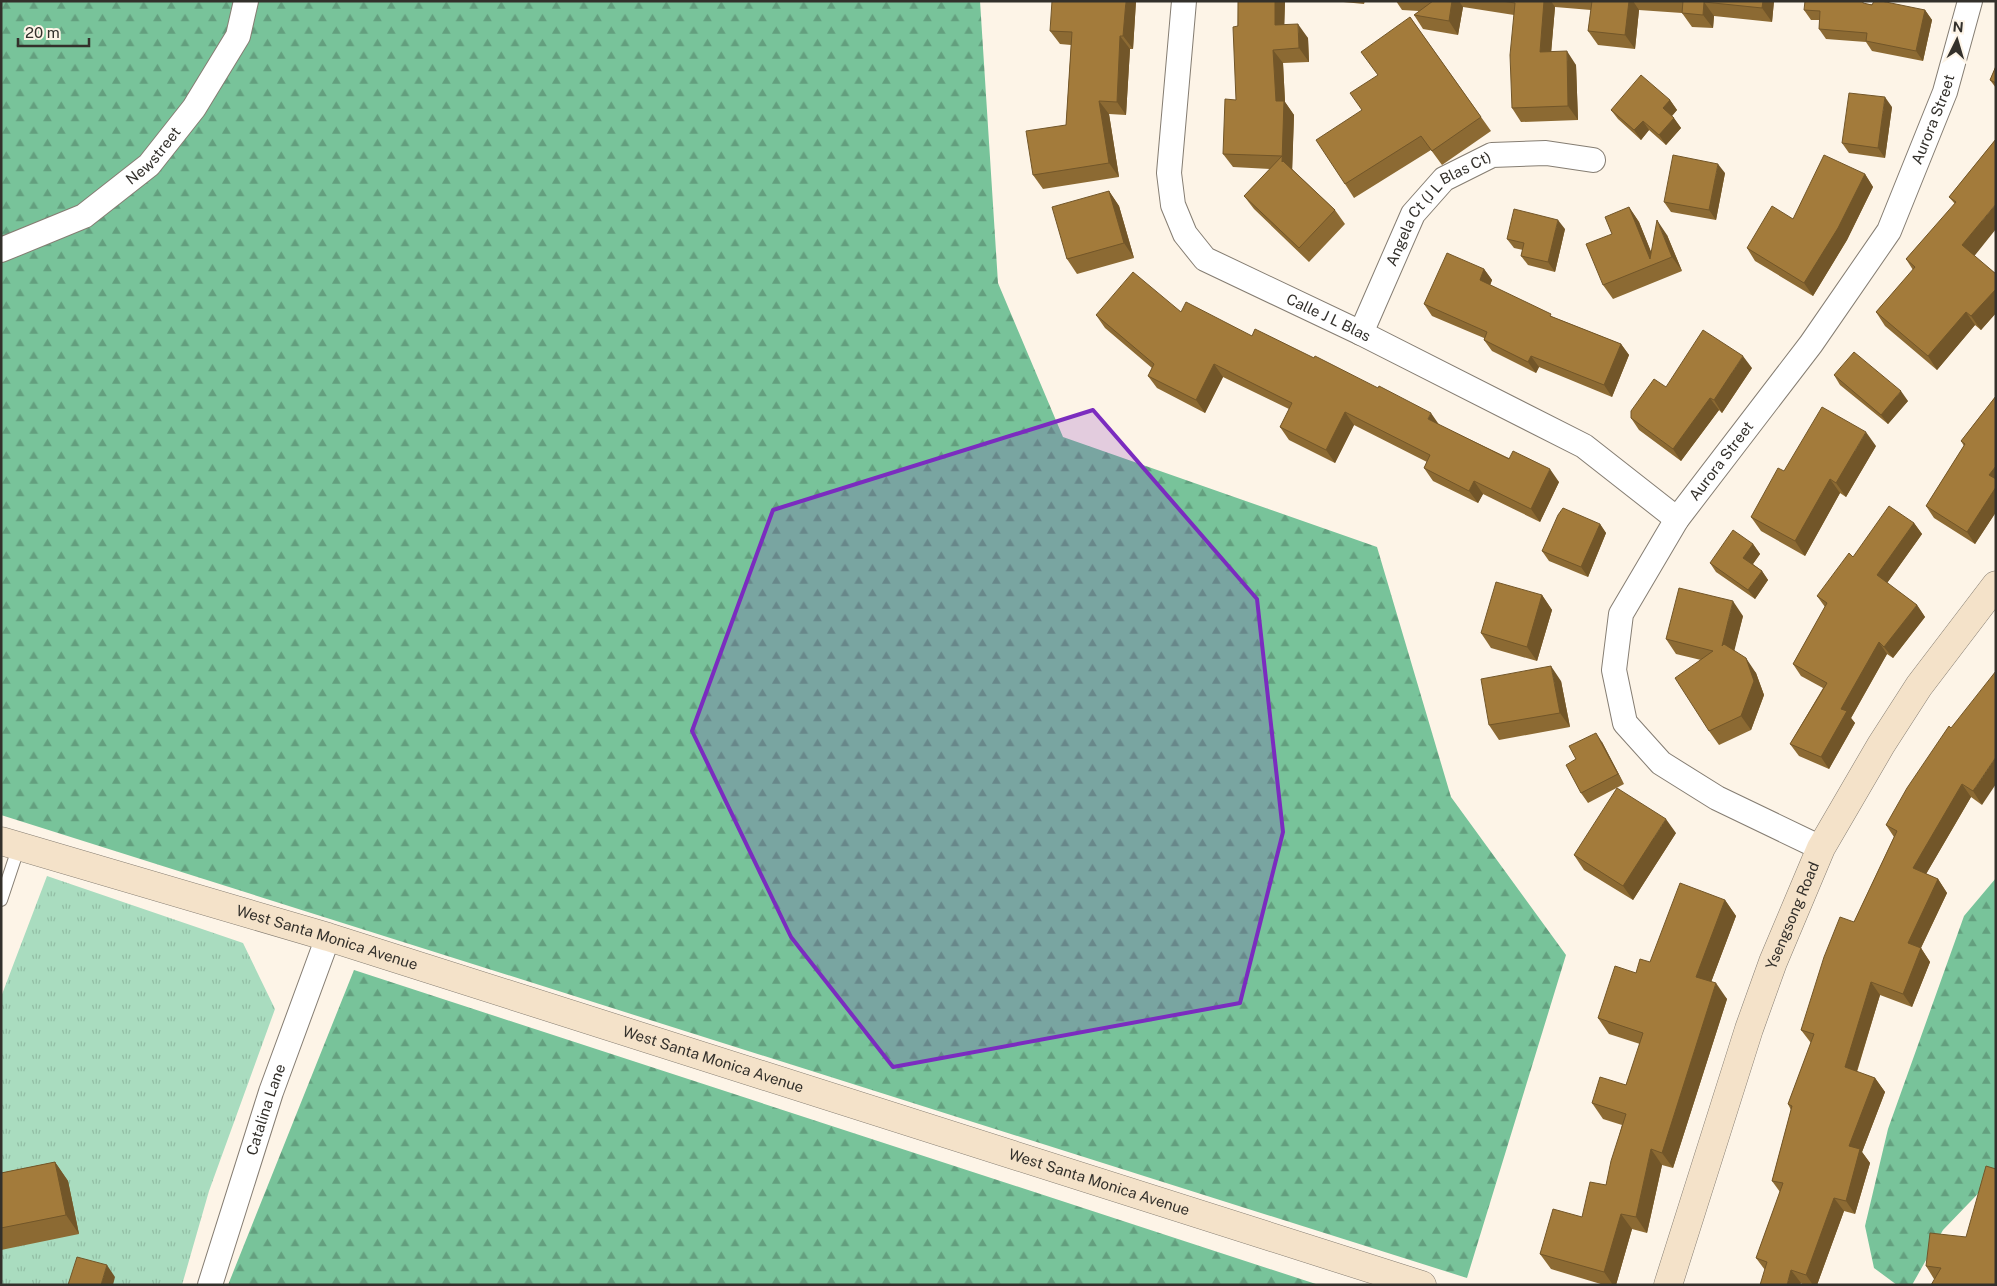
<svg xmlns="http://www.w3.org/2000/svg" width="1997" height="1286" font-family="'Public Sans',sans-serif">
<defs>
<pattern id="grass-tufts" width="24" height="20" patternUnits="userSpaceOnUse" patternTransform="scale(1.25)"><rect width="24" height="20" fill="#a9dcbf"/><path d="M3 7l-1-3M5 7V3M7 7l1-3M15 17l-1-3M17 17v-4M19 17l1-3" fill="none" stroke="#92bda4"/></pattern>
<pattern id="forest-firs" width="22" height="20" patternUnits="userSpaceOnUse" patternTransform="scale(1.25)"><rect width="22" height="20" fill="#78c39a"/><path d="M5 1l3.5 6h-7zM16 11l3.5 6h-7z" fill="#639f7e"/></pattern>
</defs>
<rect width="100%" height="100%" fill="#fdf4e7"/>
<path fill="url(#grass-tufts)" d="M47,876L243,943L275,1009L209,1191L182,1285H1V997Z"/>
<path fill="url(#forest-firs)" d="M1,1H980L998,283L1063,437L1377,547L1451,797L1566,955L1467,1278L1,815Z
M1996,878V1175L1943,1230L1912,1285H1897L1874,1268L1865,1226L1888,1129L1964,916Z
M354,970L1319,1285H228Z"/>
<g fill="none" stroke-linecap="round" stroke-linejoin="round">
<g stroke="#857d72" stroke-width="14">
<path id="lane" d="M1,900L19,846"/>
</g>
<g stroke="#857d72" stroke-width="26">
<g id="street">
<path id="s1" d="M1184,1L1169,173L1173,205L1185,234L1205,259L1361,333L1584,446L1677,519"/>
<path id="s2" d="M1,250L84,216L149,165L194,108L238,36L246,1"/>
<path id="s3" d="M1361,333L1413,214L1444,179L1492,155L1546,153L1593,160"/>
<path id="s4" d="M1821,848L1717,798L1661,763L1625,723L1614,670L1621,614L1677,519L1811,344L1889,231L1945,92L1970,1"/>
<path id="s5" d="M210,1285L271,1092L328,937"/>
</g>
</g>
<g stroke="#857d72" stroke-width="29">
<g id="secondary">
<path id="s6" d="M1,841L328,937L1422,1285"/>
<path id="s7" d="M1668,1285L1749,1029L1773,962L1821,848L1881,745L1919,686L1996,585"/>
</g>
</g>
<use href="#lane" stroke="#fff" stroke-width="12"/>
<use href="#street" stroke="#fff" stroke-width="24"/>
<use href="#secondary" stroke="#f4e2c9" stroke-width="28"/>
</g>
<path fill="#8c6a33" d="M1136,1L1133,49H1130L1126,115L1109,114L1119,177L1043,189L1033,175L1066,125L1071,45L1060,44L1050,31Z
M1238,1H1285L1284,25L1308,38L1309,62L1283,63L1285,102L1294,115L1292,169L1335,210L1345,224L1309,262L1254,209L1244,196L1270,169L1233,167L1223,154L1236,100Z
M1333,1H1365L1364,4Z
M1396,1H1774L1772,22L1714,16L1713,28L1692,27L1682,13L1639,10L1635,49L1598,45L1588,31L1591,10L1555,7L1551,52L1576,65L1578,120L1521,122L1512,108L1514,15L1463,7L1458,35L1423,29L1414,15L1419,11L1402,10Z
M1868,4L1925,10L1932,20L1923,61L1872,51L1866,42L1826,39L1819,29L1820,20H1811L1804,10Z
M1410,17L1491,131L1442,165L1431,150L1354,198L1345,184L1362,110L1378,75Z
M1996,66V88L1990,80Z
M1670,100L1677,110L1672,116L1681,128L1666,145L1649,130L1641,140L1618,119L1611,110Z
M1892,107L1885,158L1849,153L1842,143Z
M1996,139L1974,256L1996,274V313L1981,330L1975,325L1937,370L1885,326L1876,312L1913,270L1906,259L1955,204L1949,197Z
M1725,173L1716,220L1671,212L1664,202Z
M1865,174L1873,187L1847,240L1813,296L1755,261L1747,248Z
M1109,191L1119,206L1134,258L1077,274L1067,259Z
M1629,207L1639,222L1651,252L1667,235L1682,271L1613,299L1603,285L1612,234Z
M1565,229L1555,272L1528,265L1521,256L1523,250L1514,248L1507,239Z
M1484,269L1492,280L1490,285L1553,317L1621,344L1629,355L1612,397L1539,367L1536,373L1492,351L1484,340V338L1432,316L1424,304Z
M1181,312L1252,336L1559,482L1540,522L1483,494L1478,503L1433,481L1424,468L1427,462L1354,425L1335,463L1289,440L1280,427L1289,409L1223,377L1205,413L1157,388L1148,376L1152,368L1105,328L1096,315Z
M1752,368L1722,413L1719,410L1681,461L1639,430L1631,418L1666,387Z
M1834,375L1908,401L1888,424L1840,385Z
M1996,396V512L1975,544L1934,518L1926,506L1964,446L1961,441Z
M1876,446L1846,497L1840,493L1805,556L1761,531L1751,517L1784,471Z
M1914,523L1922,534L1887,583L1917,605L1925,617L1893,658L1887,654L1851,718L1855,723L1829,769L1799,756L1790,744L1823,688L1801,676L1793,664L1825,607L1817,596L1853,557Z
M1600,524L1606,533L1588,577L1549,561L1542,551Z
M1753,544L1760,554L1753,564L1762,571L1768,580L1755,599L1716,572L1710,563Z
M1542,595L1552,610L1537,661L1491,648L1481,633Z
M1743,616L1734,650L1756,673L1764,695L1751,730L1719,745L1709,731L1701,660L1676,654L1666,639Z
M1561,681L1570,727L1499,740L1489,725Z
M1949,726L1982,805L1971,797L1926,874L1938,879L1947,893L1921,948L1930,962L1912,1007L1880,995L1857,1072L1875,1078L1885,1092L1862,1152L1870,1163L1855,1214L1844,1211L1817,1285H1805L1765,1270L1756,1258L1780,1192L1772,1181L1791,1110L1788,1104L1811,1043L1801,1030L1854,922L1894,837L1886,825Z
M1602,742L1624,784L1588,803L1581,793L1576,759Z
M1676,833L1633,900L1584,870L1574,855Z
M1725,900L1736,916L1711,982L1727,999L1673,1168L1662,1165L1647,1233L1632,1229L1616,1285H1604L1551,1269L1540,1254L1582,1217L1606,1185L1622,1125L1603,1119L1592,1103L1626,1085L1640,1044L1609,1034L1598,1018L1636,973L1650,962Z
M55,1162L68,1181L79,1234L1,1250V1173Z
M1966,1237L1996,1285L1934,1279L1926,1266Z"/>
<path fill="#725629" d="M1126,1H1136L1133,49L1123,36Z
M1275,1H1285L1284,39L1275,25Z
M1452,1H1459L1463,7L1458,35L1449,21Z
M1544,1H1551L1555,7L1550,66L1540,52Z
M1629,1H1633L1639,10L1635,49L1625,35Z
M1763,1H1774L1772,22L1762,8Z
M1704,2L1714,16L1713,28L1703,15Z
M1925,10L1932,20L1923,61L1916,51Z
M1298,24L1308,38L1309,62L1299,48Z
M1120,36L1130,49L1126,115L1117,102Z
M1273,50L1283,63L1285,102L1294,115L1292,176L1282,162L1276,101Z
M1567,51L1576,65L1578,120L1568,106Z
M1885,97L1892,107L1885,158L1878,148Z
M1670,100L1677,110L1670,118L1663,108Z
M1099,101L1109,114L1119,177L1109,163Z
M1674,118L1681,128L1666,145L1659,135Z
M1643,121L1649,130L1641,140L1634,130Z
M1718,164L1725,173L1716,220L1709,210Z
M1865,174L1873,187L1847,240L1813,296L1804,283Z
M1109,191L1119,206L1134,258L1124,243Z
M1996,204V229L1972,259L1962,245Z
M1629,207L1639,222L1656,264L1650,259Z
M1558,220L1565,229L1555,272L1548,262Z
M1657,220L1667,235L1682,271L1672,257Z
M1484,269L1492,280L1488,291L1480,280Z
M1996,289V313L1981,330L1971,316Z
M1966,312L1975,325L1937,370L1928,356Z
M1621,344L1629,355L1612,397L1604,385Z
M1531,356L1539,367L1536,373L1528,362Z
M1743,356L1752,368L1722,413L1714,400Z
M1214,364L1223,377L1205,413L1196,400Z
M1901,391L1908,401L1888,424L1881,415Z
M1710,398L1719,410L1681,461L1673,449Z
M1345,412L1354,425L1335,463L1326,450Z
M1431,413L1440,426L1428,419Z
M1866,432L1876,446L1846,497L1836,483Z
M1996,466V485L1989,475Z
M1550,469L1559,482L1540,522L1531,509Z
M1830,479L1840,493L1805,556L1795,541Z
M1474,481L1483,494L1478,503L1469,491Z
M1996,487V512L1975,544L1967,532Z
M1914,523L1922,534L1885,586L1877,575Z
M1600,524L1606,533L1588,577L1581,567Z
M1753,544L1760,554L1750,568L1743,558Z
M1762,571L1768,580L1755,599L1748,590Z
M1542,595L1552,610L1537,661L1527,647Z
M1733,601L1743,616L1732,660L1722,646Z
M1917,605L1925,617L1893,658L1884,647Z
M1879,642L1887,654L1851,718L1855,723L1829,769L1821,757L1841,709Z
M1746,658L1756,673L1764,695L1751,730L1741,716Z
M1551,666L1561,681L1570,727L1560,713Z
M1596,733L1602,742L1624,784L1618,774Z
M1996,757V784L1982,805L1973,791Z
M1962,784L1971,797L1922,881L1913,868Z
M1666,819L1676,833L1633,900L1623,886Z
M1938,879L1947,893L1917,956L1908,943Z
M1725,900L1736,916L1707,993L1696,977Z
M1921,948L1930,962L1912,1007L1903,994Z
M1871,982L1880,995L1854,1080L1845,1067Z
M1716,983L1727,999L1673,1168L1662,1153Z
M1875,1078L1885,1092L1862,1152L1870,1163L1855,1214L1846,1201L1849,1146Z
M1651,1149L1662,1165L1647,1233L1636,1217Z
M55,1162L68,1181L79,1234L66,1215Z
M1834,1198L1844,1211L1817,1285H1813L1806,1275Z
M1621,1214L1632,1229L1616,1285H1613L1604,1272Z
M107,1265L115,1277L113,1285H101Z
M1791,1270L1801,1283L1800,1285H1787Z"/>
<path fill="#a37b3b" stroke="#725629" d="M1052,1H1126L1123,36H1120L1117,102L1099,101L1109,163L1033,175L1026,131L1066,125L1072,32L1050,31Z
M1238,1H1275V25L1298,24L1299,48L1273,50L1276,101H1284L1282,162L1283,161L1335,210L1299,248L1244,196L1282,156L1223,154L1225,99L1236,100L1233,27L1238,26Z
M1433,1H1452L1449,21L1414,15Z
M1502,1H1544L1540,52L1567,51L1568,106L1512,108L1510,55L1515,3Z
M1592,1H1629L1625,35L1588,31Z
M1683,1H1763L1762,8L1704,2L1703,15L1682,13Z
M1805,1H1863V3L1872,5L1874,1H1881L1925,10L1916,51L1866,41L1867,33L1819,29L1820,11L1804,10Z
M1410,17L1481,117L1432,151L1421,136L1345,184L1316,140L1362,110L1350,93L1378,75L1361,52Z
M1996,66V83L1990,80Z
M1641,75L1670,100L1663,108L1674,118L1659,135L1643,121L1634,130L1611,110Z
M1849,93L1885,97L1878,148L1842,143Z
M1996,139V204L1962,245L1996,274V289L1971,316L1966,312L1928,356L1876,312L1915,267L1906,259L1956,202L1949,197Z
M1673,155L1718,164L1709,210L1664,202Z
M1824,155L1865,174L1838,228L1804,283L1747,248L1772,206L1793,219Z
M1109,191L1124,243L1067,259L1052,207Z
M1629,207L1650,259L1657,220L1672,257L1603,285L1586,244L1612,234L1605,217Z
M1514,209L1558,220L1548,262L1521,256L1524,243L1507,239Z
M1447,253L1484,269L1480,280L1551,314L1550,316L1621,344L1604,385L1531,356L1528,362L1484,340L1487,332L1424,304Z
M1133,272L1181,312L1186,302L1252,336L1255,329L1314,358L1315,356L1378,388L1379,386L1431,413L1428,419L1509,459L1513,451L1550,469L1531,509L1474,481L1469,491L1424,468L1430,455L1345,412L1326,450L1280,427L1292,403L1214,364L1196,400L1148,376L1154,364L1096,315Z
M1703,330L1743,356L1714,400L1710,398L1673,449L1631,418V411L1654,379L1666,387Z
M1854,352L1901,391L1881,415L1834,375Z
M1996,396V466L1989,475L1996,479V487L1967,532L1926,506L1965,444L1961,441Z
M1822,407L1866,432L1836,483L1830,479L1795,541L1751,517L1778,468L1784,471Z
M1889,506L1914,523L1877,575L1917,605L1884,647L1879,642L1841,709L1847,711L1821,757L1790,744L1827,683L1793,664L1827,603L1817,596L1849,553L1853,557Z
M1563,508L1600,524L1581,567L1542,551L1558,515Z
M1733,530L1753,544L1743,558L1762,571L1748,590L1710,563Z
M1496,582L1542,595L1527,647L1481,633Z
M1679,588L1733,601L1722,646L1724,644L1746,658L1754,681L1741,716L1709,731L1675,678L1713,651L1666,639Z
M1551,666L1560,713L1489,725L1481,679Z
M1996,671V757L1973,791L1962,784L1913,868L1938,879L1908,943L1921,948L1903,994L1871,982L1845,1067L1875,1078L1849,1146L1860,1149L1846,1201L1834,1198L1806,1275L1791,1270L1787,1285H1760L1767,1262L1756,1258L1783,1183L1772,1181L1792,1106L1788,1104L1814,1034L1801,1030L1824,957L1840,917L1854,922L1897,831L1886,825L1907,788L1949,726L1951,728Z
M1596,733L1618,774L1581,793L1566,765L1576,759L1569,746Z
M1617,788L1666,819L1623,886L1574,855Z
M1680,883L1725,900L1696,977L1716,983L1662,1153L1651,1149L1636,1217L1621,1214L1604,1272L1540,1254L1553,1209L1582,1217L1590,1182L1606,1185L1611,1161L1626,1114L1592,1103L1600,1077L1626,1085L1643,1033L1598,1018L1615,966L1636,973L1640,959L1650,962Z
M55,1162L66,1215L1,1228V1173Z
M1986,1166L1996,1169V1285H1931L1941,1268L1926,1266L1930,1233L1966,1237Z
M77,1257L107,1265L101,1285H68Z"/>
<path fill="#7b2cbf" fill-opacity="0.2" stroke="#7b2cbf" stroke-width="4" stroke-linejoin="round" d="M1093,410L1257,599L1283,832L1240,1003L893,1067L791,937L692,731L773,510Z"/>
<g text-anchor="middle" stroke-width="4" stroke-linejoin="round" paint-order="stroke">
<g font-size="15" fill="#33302b" stroke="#fdf4e7">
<text dy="5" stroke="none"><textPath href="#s4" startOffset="934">Aurora Street</textPath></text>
<text dy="5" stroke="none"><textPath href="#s2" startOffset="182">Newstreet</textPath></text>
<text dy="5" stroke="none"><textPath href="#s3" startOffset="151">Angela Ct (J L Blas Ct)</textPath></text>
<text dy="5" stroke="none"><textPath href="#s1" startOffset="405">Calle J L Blas</textPath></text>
<text dy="5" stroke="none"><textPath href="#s4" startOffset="529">Aurora Street</textPath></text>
<text dy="5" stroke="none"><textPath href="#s7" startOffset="390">Ysengsong Road</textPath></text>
<text dy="5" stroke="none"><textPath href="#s6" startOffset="340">West Santa Monica Avenue</textPath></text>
<text dy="5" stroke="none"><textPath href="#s6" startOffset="745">West Santa Monica Avenue</textPath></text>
<text dy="5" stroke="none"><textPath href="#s5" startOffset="184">Catalina Lane</textPath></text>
<text dy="5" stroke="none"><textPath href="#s6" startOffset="1150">West Santa Monica Avenue</textPath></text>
</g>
</g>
<rect width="1997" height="1286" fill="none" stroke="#33302b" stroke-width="5"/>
<g transform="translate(1957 40) rotate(5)" stroke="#fdf4e7" stroke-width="4" paint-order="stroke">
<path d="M0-4L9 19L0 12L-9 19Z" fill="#33302b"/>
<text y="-8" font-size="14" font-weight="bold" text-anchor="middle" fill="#33302b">N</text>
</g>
<path d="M18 38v8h71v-8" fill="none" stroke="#33302b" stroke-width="2.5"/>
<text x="25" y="38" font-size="15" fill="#33302b" stroke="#fdf4e7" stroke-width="4" paint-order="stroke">20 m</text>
</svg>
